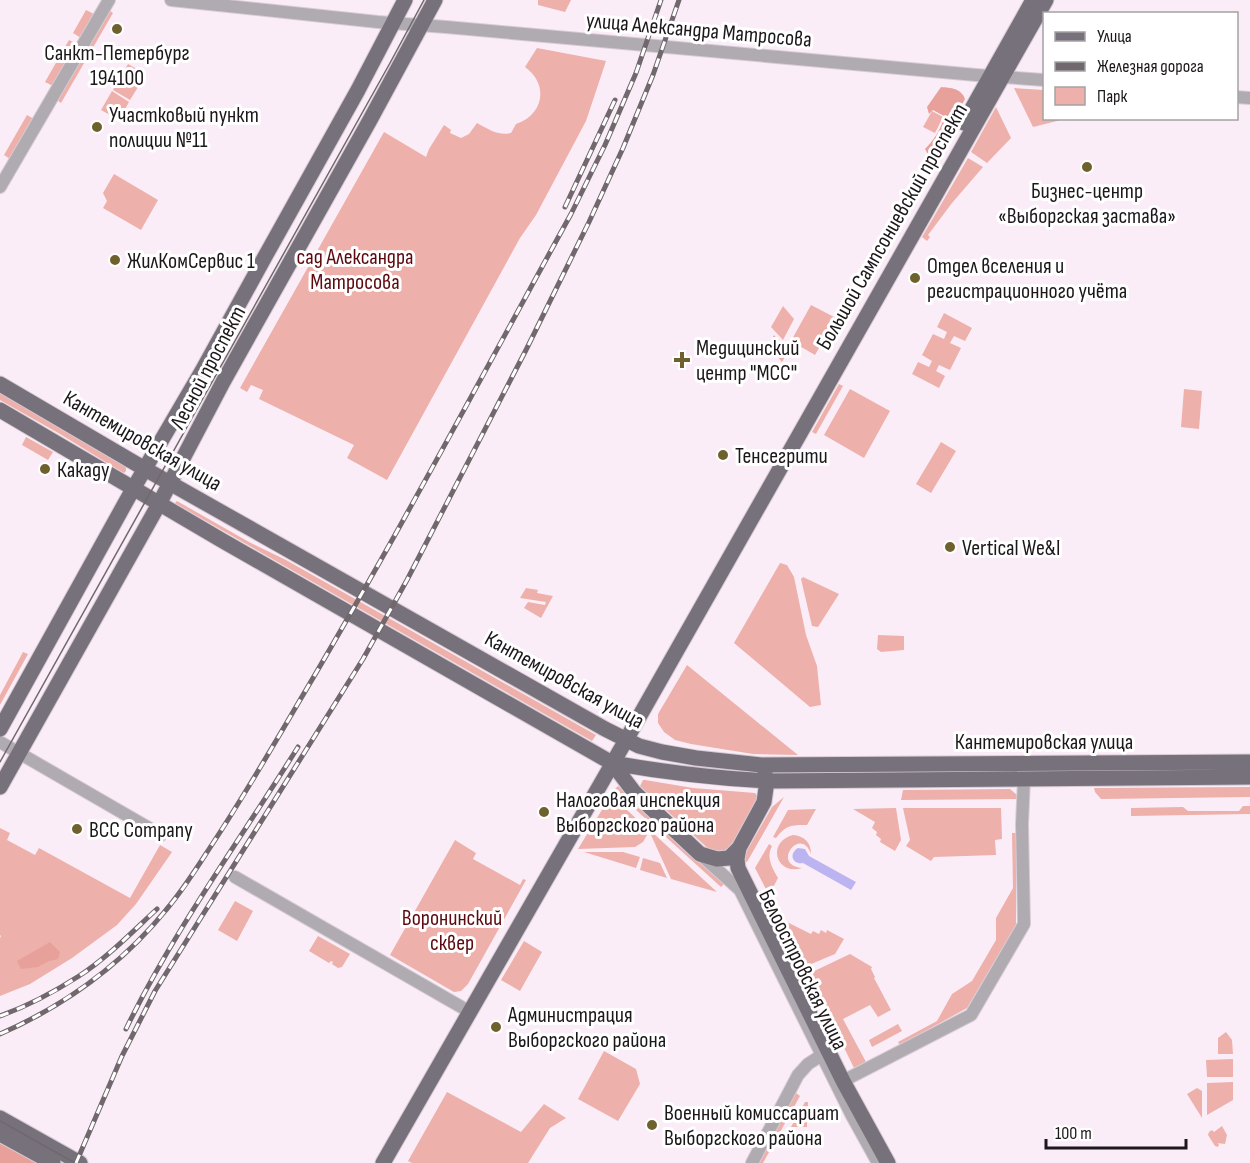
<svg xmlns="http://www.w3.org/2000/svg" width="1250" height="1163" font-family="'Sofia Sans Condensed',sans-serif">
<rect width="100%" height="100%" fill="#fbedf7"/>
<path fill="#edb0aa" d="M538,0H571L565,12L538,5Z
M86,10L94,14L81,38L73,33Z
M109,10L113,13L61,103L57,100Z
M69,40L77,44L53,86L45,82Z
M537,48L606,61L586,121L536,215L520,238L387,480L347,458L354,445L259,399L263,390L251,385L247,392L240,388L384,132L426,157L429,149L444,125L451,130L450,133L461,138L469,134L477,123C488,129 498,136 511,133L516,124C544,115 549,84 525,67Z
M128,64L146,74L130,100L113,90Z
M1014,88L1044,90V118L1065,119L1033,127Z
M112,91L129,102L119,120L101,110Z
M996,107L1011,138L987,163L971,152Z
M932,111L943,117L935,133L923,127Z
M27,115L34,119L10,159L4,155Z
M968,158L983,167L952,203L928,235L930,237L927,241L922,237Z
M114,174L158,200L141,230L103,208L107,201L103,193Z
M811,305L836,318L815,355L791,341Z
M783,306L794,319L783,340L771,327Z
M944,313L972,328L965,341L954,336L950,343L961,348L950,370L939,365L936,371L945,376L939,388L912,374L918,362L929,367L932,361L922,355L933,334L944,339L947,332L937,327Z
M774,335L788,352L782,362L768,346Z
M839,384L843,386L816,434L812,432Z
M850,389L890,411L864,458L824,435Z
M1184,389L1202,391L1199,429L1181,427Z
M0,392L126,466V471L124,473L122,472L60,434L0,400Z
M26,437L53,452L48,460L22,445Z
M941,442L956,451L931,493L916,484Z
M177,501L249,542L286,560L596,735L592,741L176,504L175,503Z
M780,563L787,565L794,577L806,635L817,666L821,705L810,707L734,643Z
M803,577L839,594L818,627L812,626L801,579Z
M526,588L538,590L537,593L553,596L541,618L524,608L528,602L545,605L546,602L520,598Z
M878,635L904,636V650L881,652L877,649Z
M23,652L28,654L0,705V695Z
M687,665L798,755L753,754L691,744L675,740L664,732L658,723V714Z
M643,780H645L693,788L755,793L758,797L730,848L727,851L713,853L640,786Z
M618,786L725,883L721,887L614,790Z
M1250,787V797L1101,799L1095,792L1094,788Z
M1010,789L1017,795L1018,799L901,800L903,790Z
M611,795L643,825L647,835L643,842L635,847L578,849Z
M784,797L747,862L744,861L745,854L772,807Z
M1243,806H1250V814L1131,816V808L1183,807L1188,811H1239Z
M896,808L901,840L895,851L880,842L881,839L876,835L877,832L872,828L875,822L853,809Z
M903,808H1001L1002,839L995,840L996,855L934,857L931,861L906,846L910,840Z
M816,809L807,825C791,825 786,825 776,838L773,837L788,810Z
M0,828L10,833L7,840L35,855L39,848L130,898L160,845L172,852L136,904L117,925L72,958L30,984L0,996V938L1,936L0,935Z
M653,833L717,892L671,879L651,835Z
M1012,833H1016V925L967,1008L900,1045L898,1042L937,1021L952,994L972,981L996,940V918L1013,888Z
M793,835C804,836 811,842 811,854C801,825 770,865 802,868C776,876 766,842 793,835Z
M455,840L476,853L473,859L520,885L523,879L526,880L468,984L461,991L454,992L390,955Z
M769,844L772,846C766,858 772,867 778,878L769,895L755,868Z
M584,852H623L640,857L636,868Z
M643,858L660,863L667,878L640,870Z
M235,901L253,911L237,941L218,930Z
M781,919L811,934L813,931L819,934L821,930L826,933L827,930L844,939L835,954L804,967Z
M318,936L350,954L342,967L338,968L332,964L333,962L331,961L329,963L309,951Z
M524,941L542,952L520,991L501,980Z
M850,954L872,967L871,969L875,977L874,978L891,1010L878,1017L870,1005L843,1019L866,1062L854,1068L808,974Z
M898,1024L902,1031L872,1047L869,1040Z
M1226,1032L1232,1040L1233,1054H1218V1038Z
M604,1051L636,1069L640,1084L618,1121L578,1099Z
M1233,1059V1077H1207L1206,1060Z
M1233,1082V1100L1207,1115V1083Z
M1197,1088L1202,1091V1118L1187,1094Z
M447,1092L521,1132L544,1104L566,1118L550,1128L528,1163H412L408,1161Z
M796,1093L800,1096L763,1163H758Z
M805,1102H808V1121H807V1127H791Z
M1222,1126L1227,1135L1225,1144L1217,1143L1219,1144L1218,1147L1215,1146L1208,1135L1209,1132L1212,1130L1214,1132Z"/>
<path fill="#e7a09a" d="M941,87C951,88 961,88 965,99L933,158L929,156L925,149C934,140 942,128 944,116L933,110L929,114L927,107Z
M50,942L60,952L58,959L49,961L38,967L21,969L17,961Z
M0,1143L37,1163H0Z"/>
<path fill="#bcb4f1" d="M798,848L805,849L809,856L856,882L851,890L803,863C793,865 788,854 798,848Z"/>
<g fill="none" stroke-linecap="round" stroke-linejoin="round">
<g stroke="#d7cbd4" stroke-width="14">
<path id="minor" d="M171,0L378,22L446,27L976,75L1044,80
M1236,97L1250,98
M0,187L109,0
M0,742L161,835
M701,855L740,890L851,1114L878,1163
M235,877L470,1012
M843,1081L971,1015L1024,924L1022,824L1024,779
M752,1163L798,1075L808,1064L828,1051"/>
</g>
<g stroke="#d7cbd4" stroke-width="17">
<path id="major" d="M964,123L1033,0
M0,384L145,469L605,729L639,746L662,752L696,758L761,765L1250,762
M0,410L223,541L612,763C663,772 715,778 767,781L1250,777
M0,729L133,489L202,371L267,253L358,90L405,0
M612,763L634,792L700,854L717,859L729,858L739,848L764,802L767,781L765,774
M0,787L159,504L223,382L370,120L435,0
M739,848L737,859L738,868L843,1081L888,1163
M0,1118L80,1163
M0,1134L53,1163
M383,1163L626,740L1046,0"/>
</g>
<use href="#minor" stroke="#afabb1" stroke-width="12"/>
<use href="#major" stroke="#77717b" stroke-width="15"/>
<path stroke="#70686d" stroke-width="1.5" d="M0,762L390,63L424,0
M0,1121L75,1163"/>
<g stroke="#70686d" stroke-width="5">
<path id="rail" d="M565,207L615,100
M0,1016C28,1006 54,992 79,976C108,957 132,932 157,909
M126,1029C174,930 240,840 298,747
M0,1034C64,1006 122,964 166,910C184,889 198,866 213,843C244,796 272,748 300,700C395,540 482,376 571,214L605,145L636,73L661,0
M76,1163L122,1056L155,991L363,659L407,580L526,350L589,222L623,148L653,75L679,0"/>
</g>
<use href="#rail" stroke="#fff" stroke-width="3" stroke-dasharray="9" stroke-linecap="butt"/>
</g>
<g fill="#6e612e" stroke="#fff" stroke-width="2">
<circle cx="117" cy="29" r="6"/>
<circle cx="97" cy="127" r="6"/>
<circle cx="1087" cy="167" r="6"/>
<circle cx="115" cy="260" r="6"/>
<circle cx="915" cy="278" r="6"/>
<path d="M679 351h6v6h6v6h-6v6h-6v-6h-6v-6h6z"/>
<circle cx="723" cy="455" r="6"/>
<circle cx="45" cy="469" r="6"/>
<circle cx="950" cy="547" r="6"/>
<circle cx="544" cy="812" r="6"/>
<circle cx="77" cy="829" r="6"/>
<circle cx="496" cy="1027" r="6"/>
<circle cx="652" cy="1125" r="6"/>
</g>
<g text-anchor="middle" stroke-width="6" stroke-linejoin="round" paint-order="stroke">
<g font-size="22" fill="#1c171a" stroke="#fff">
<text transform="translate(699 29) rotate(5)" y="8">улица Александра Матросова</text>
<text transform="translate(891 226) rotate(-60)" y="8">Большой Сампсониевский проспект</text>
<text transform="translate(207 367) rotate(-62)" y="8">Лесной проспект</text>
<text transform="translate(143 440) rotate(30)" y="8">Кантемировская улица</text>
<text transform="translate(565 679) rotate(29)" y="8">Кантемировская улица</text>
<text x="1044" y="749">Кантемировская улица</text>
<text transform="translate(804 969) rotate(64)" y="8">Белоостровская улица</text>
</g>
<g font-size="22" fill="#1c171a" stroke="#fff" text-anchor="start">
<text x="117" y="60" text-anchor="middle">Санкт-Петербург<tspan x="117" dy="25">194100</tspan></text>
<text x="109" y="122">Участковый пункт<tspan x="109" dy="25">полиции №11</tspan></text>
<text x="1087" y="198" text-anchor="middle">Бизнес-центр<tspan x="1087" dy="25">«Выборгская застава»</tspan></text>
<text x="127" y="268">ЖилКомСервис 1</text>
<text x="927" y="273">Отдел вселения и<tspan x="927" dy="25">регистрационного учёта</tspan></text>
<text x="696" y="355">Медицинский<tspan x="696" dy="25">центр "МСС"</tspan></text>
<text x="735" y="463">Тенсегрити</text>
<text x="57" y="477">Какаду</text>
<text x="962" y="555">Vertical We&amp;I</text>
<text x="556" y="807">Налоговая инспекция<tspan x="556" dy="25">Выборгского района</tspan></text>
<text x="89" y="837">BCC Company</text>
<text x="508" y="1022">Администрация<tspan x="508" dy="25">Выборгского района</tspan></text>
<text x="664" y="1120">Военный комиссариат<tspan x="664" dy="25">Выборгского района</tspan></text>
</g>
<g font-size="22" fill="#5d090f" stroke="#fff">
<text x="355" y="264">cад Александра<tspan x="355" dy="25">Матросова</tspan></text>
<text x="452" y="925">Воронинский<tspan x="452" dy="25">сквер</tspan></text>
</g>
</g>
<rect x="1043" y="12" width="195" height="108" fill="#ffffff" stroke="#a4a2a3" stroke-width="1.5"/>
<rect x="1055" y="32" width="30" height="9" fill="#77717b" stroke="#a4a2a3" stroke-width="1.5"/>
<text x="1097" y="42" font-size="18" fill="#1c171a">Улица</text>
<rect x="1055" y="62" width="30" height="9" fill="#70686d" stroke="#a4a2a3" stroke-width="1.5"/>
<text x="1097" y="72" font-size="18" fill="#1c171a">Железная дорога</text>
<rect x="1055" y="87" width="30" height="18" fill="#edb0aa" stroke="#a4a2a3" stroke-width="1.5"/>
<text x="1097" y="102" font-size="18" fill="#1c171a">Парк</text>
<path d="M1046 1139v9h140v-9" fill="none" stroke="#1c171a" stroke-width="3"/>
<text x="1055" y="1139" font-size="18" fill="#1c171a" stroke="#ffffff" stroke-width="4.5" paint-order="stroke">100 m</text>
</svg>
